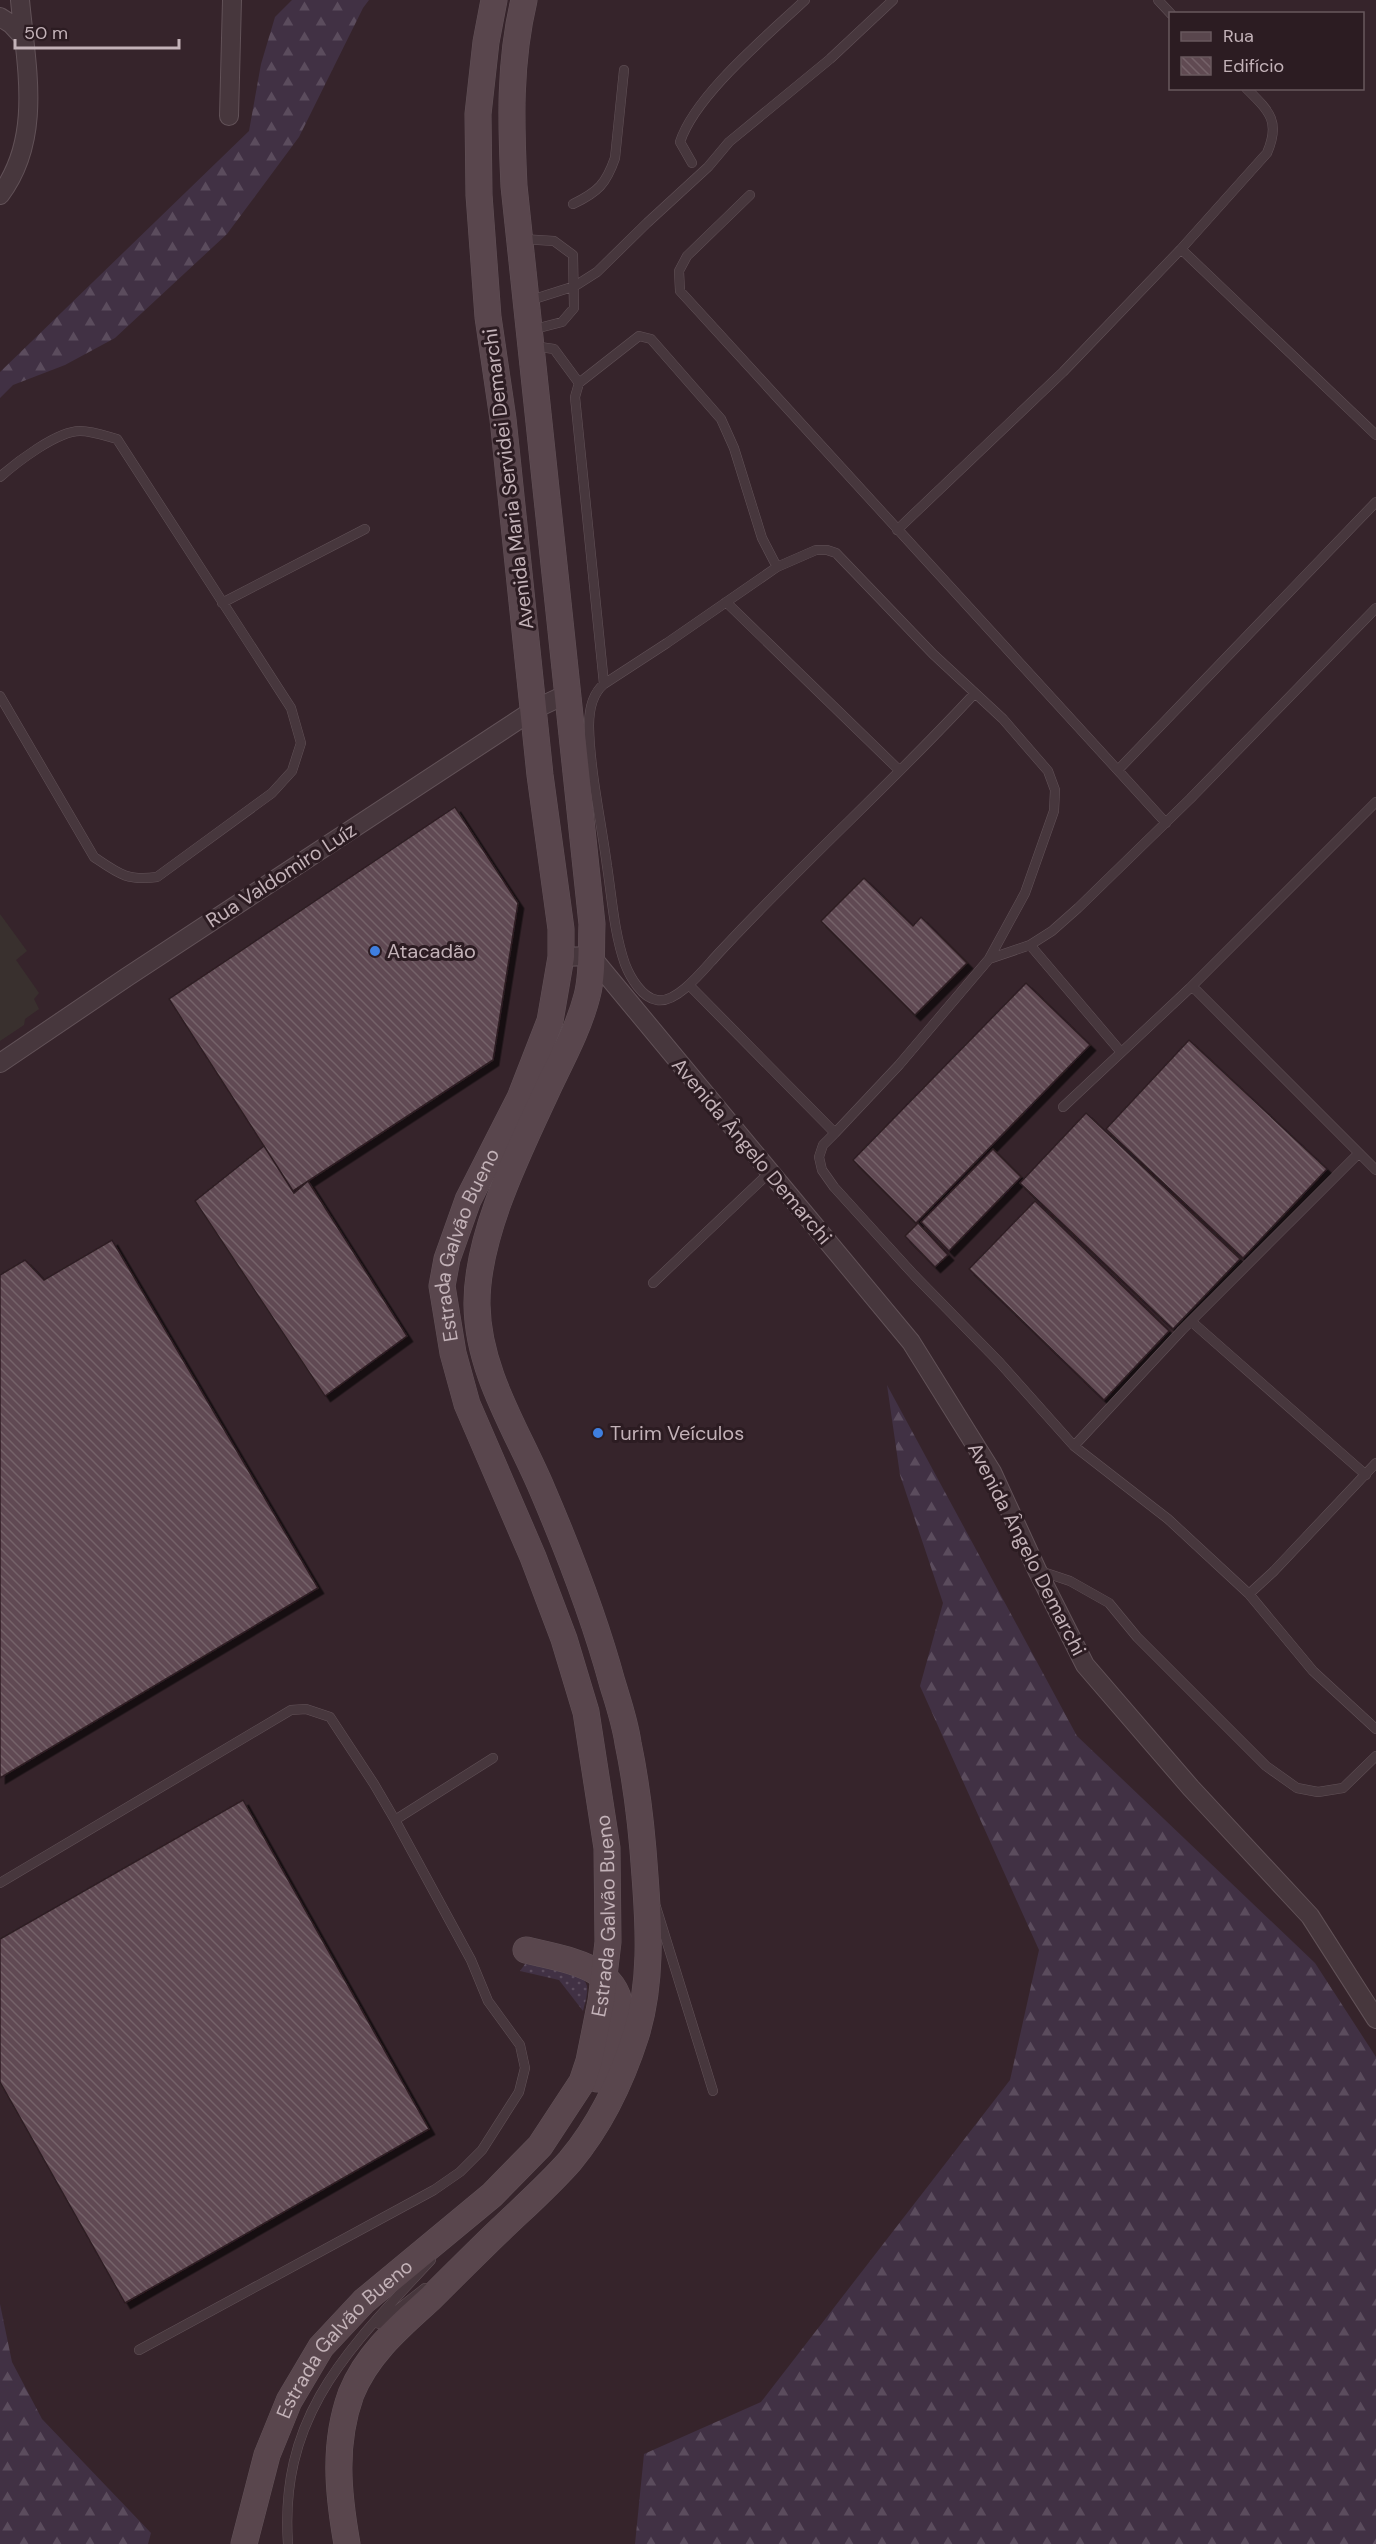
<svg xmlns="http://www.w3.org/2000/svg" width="1376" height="2544" font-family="'DM Sans',sans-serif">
<defs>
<pattern id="grass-dots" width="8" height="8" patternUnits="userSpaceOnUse" patternTransform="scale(1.5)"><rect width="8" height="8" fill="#413144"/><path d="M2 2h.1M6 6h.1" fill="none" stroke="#5b4c5d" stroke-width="1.8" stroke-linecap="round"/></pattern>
<pattern id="forest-firs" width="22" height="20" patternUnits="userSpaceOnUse" patternTransform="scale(1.5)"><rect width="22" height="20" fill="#413144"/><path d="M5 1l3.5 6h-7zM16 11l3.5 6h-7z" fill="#5b4c5d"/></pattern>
<pattern id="building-back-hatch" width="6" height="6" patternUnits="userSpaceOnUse" patternTransform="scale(1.5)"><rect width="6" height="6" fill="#604a52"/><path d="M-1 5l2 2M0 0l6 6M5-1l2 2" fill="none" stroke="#756269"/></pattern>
<filter id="shadow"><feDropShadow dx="5.5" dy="5.5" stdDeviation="0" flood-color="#0009"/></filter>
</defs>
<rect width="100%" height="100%" fill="#36242b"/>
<path fill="#39302e" d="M0,914L27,951L16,960L39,993L34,999L39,1009L25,1019L24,1025L0,1041Z"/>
<path fill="url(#grass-dots)" d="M525,1964C540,1966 583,1967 587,1986C588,1994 585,2003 583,2011L559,1980L520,1971Z"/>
<path fill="url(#forest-firs)" d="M292,0H369L363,8L299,137L227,234L115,338L65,365L13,385L0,398V372L249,131L261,64L275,17Z
M887,1385L1077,1736L1315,1963L1376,2057V2544H635L644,2454L761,2402L1010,2080L1039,1950L920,1686L943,1603L900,1475Z
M0,2304L12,2362L42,2419L151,2533L148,2544H0Z"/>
<path fill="url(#building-back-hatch)" stroke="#2e1e24" stroke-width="1.5" filter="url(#shadow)" d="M455,807L518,903L493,1060L293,1191L169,999Z
M864,878L913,926L921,917L967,963L915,1015L821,921Z
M1026,983L1090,1045L916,1223L853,1160Z
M1189,1040L1327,1169L1243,1258L1106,1129Z
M1086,1113L1240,1259L1173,1329L1020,1183Z
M264,1146L294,1193L308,1181L407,1336L325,1396L195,1201Z
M993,1149L1021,1177L949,1251L921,1222Z
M1035,1201L1169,1331L1104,1400L969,1269Z
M918,1223L948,1255L935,1267L905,1236Z
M112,1240L318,1588L0,1778V1275L25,1260L44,1280Z
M243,1800L429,2129L125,2303L0,2082V1939Z"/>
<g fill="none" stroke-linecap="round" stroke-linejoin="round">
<g stroke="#625258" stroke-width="10">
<path id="lane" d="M1158,0L1171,14
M692,163L680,142C695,95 768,35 805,0
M750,195L687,256L679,271L680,291L1166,823
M573,204C598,192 606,184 615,158L624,70
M522,239L554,241L573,255L574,308L562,322L531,330
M1181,249L1376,435
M528,301L575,286L597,272L647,223L708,167L729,142L830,59L893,0
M533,346L554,349L579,383
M0,477C17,462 57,431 80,431C92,431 106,436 117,439L291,708L301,743L292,771L272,793L157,877C127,881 119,874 94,857L0,696
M897,530L1063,372L1181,249L1267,153C1281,121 1269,111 1246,88
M726,602L899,770
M222,603L365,529
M604,684L575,397L579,383L639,336L651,339L721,419L734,448L762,538L777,567
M1118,770L1376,502
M1030,945L1121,1052
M989,959L1030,945L1052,931L1078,908L1190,799L1376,608
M689,985L835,1133L823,1145L819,1157L822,1170L834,1187L914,1275L1000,1363L1074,1446L1168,1519L1249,1594L1313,1671L1376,1729
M1190,988L1376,802
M1063,1107L1190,988L1196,990L1376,1170
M835,1133L899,1065L989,959L1025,893L1054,811L1055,790L1048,771L1003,719L933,654L836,553L827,550H816L777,567L667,643L604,684C592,694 589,711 589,726C590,772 601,820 607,866C612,898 614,933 625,964C630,977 642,998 657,1000C677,1004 704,969 717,955C800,865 892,783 975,693
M653,1283L770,1172
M1192,1322L1366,1475
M1074,1446L1182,1330L1359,1153
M1040,1571L1070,1581L1109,1603L1137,1637L1266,1766L1297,1788L1318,1792L1343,1788L1376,1756
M1249,1594L1273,1572L1376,1463
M395,1820L493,1758
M0,1883L291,1710L306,1709L330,1717L374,1784L395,1820L471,1960L488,2001L520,2045L525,2068L519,2092L482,2150L460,2172L434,2190L139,2350
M656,1907L713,2091
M379,2324L425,2288
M288,2544C279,2413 350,2348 431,2260"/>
</g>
<g stroke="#625258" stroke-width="20">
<path id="street" d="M0,17L11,24L23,37
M229,116L232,0
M0,195C43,138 26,66 20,0
M561,957L591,956L911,1342L992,1472L1037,1570L1085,1665L1191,1788L1310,1916L1376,2019
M0,1063L127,977L535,709L567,694"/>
</g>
<g stroke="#625258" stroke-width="27">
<g id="secondary">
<path d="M526,1950C572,1961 634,1968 617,2032C613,2048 603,2064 597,2079"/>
<path id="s1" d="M244,2544L267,2455L289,2401L321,2347L364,2301L492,2195L540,2146L582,2082L589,2061L601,2001L608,1942L607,1848L586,1712L564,1639L533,1557L467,1404L453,1353L442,1286L447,1259L468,1200L520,1098L550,1021L561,957V929L540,775L503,419L488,317L479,195L478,114L486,42L494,0"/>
<path d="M347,2544C338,2493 333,2444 351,2394C367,2354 399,2327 430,2299C453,2276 476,2253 500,2230C524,2207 548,2186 570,2161C600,2125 622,2079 636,2035C652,1983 649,1929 645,1876C642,1831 637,1786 628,1743C625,1722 618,1702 612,1682C594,1616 569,1552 542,1489C517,1430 478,1372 477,1305C476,1235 520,1149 549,1086C563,1057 579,1027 587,996C593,973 591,948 592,924L514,186C511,123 509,63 524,0"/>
</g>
</g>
<use href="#lane" stroke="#47373d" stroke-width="9"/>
<use href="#street" stroke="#47373d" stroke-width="18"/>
<use href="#secondary" stroke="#59464d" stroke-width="26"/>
</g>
<g fill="#3f7fe0" stroke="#2c1c22" stroke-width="2">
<circle cx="375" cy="951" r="6"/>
<circle cx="598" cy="1433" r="6"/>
</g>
<g text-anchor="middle" stroke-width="6" stroke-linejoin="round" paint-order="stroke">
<g font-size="20" fill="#c3b2b8" stroke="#2c1c22">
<text transform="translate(508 479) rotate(-97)" y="7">Avenida Maria Servidei Demarchi</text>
<text transform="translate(281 875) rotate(-33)" y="7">Rua Valdomiro Luíz</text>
<text transform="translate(752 1151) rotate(50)" y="7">Avenida Ângelo Demarchi</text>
<text dy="7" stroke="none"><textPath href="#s1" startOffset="1458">Estrada Galvão Bueno</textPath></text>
<text transform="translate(1027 1549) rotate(63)" y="7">Avenida Ângelo Demarchi</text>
<text dy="7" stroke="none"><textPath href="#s1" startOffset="756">Estrada Galvão Bueno</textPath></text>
<text dy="7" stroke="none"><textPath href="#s1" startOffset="234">Estrada Galvão Bueno</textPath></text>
</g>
<g font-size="20" fill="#c3b2b8" stroke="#2c1c22" text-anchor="start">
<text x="387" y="958">Atacadão</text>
<text x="610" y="1440">Turim Veículos</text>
</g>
</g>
<rect x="1169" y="12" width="195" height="78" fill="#2c1c22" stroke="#68585e" stroke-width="1.5"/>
<rect x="1181" y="32" width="30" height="9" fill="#59464d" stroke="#68585e" stroke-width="1.5"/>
<text x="1223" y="42" font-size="18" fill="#c3b2b8">Rua</text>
<rect x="1181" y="57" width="30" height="18" fill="url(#building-back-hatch)" stroke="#68585e" stroke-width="1.5"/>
<text x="1223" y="72" font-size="18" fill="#c3b2b8">Edifício</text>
<path d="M15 39v9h164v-9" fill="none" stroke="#c3b2b8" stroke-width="3"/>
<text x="24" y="39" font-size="18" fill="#c3b2b8" stroke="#2c1c22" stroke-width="4.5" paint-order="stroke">50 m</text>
</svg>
